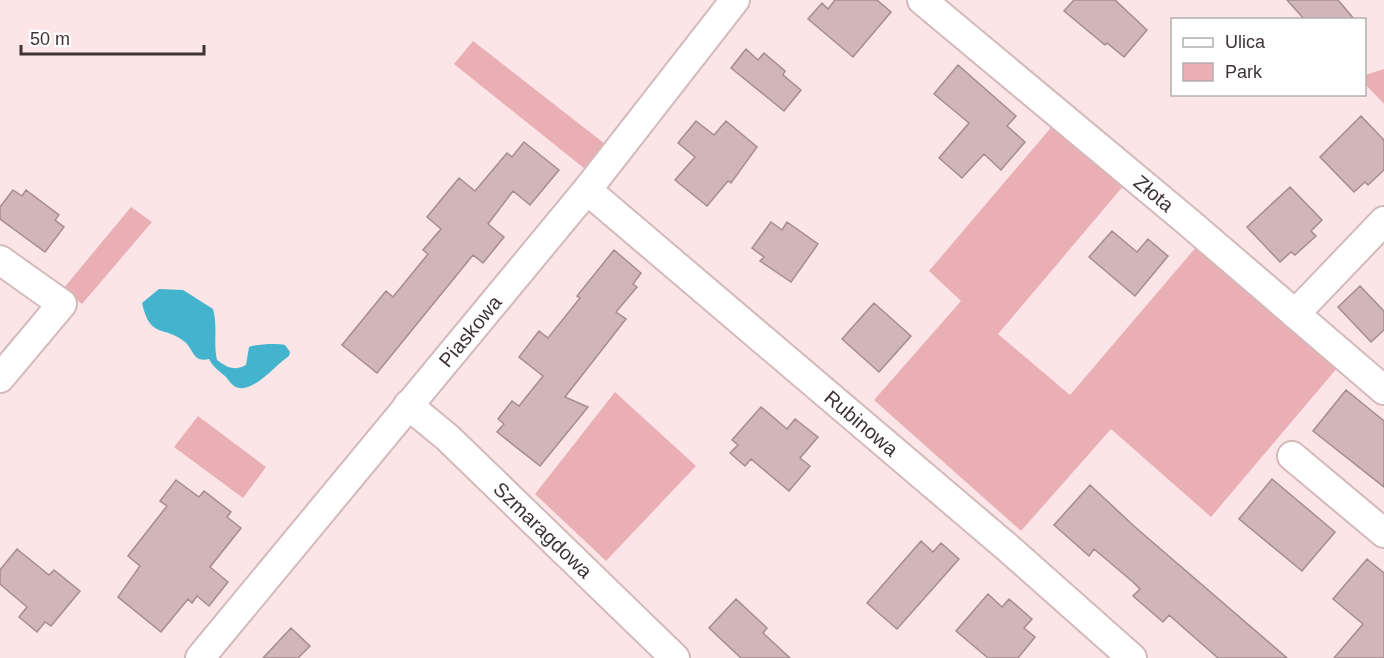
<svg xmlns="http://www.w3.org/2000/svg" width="1384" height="658" font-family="Helvetica,sans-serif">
<rect width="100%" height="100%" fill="#fce5e7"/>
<path fill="#eaafb5" d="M473,41L605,144L585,169L454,64Z
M1384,69V104L1364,83L1365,75Z
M1054,124L1125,184L998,334L1070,395L1197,246L1338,367L1211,517L1111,429L1021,531L874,400L961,301L929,271Z
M131,207L152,222L82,304L63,289Z
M615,392L696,466L606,561L535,494Z
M198,416L266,467L243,498L174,447Z"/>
<path fill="#43b3ce" d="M159,289L183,290L213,309C218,327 213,342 217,360C228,368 234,371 246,365L249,347C256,344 277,343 285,345L290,352L289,356C276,364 251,397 234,386C231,384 228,379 225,376C218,370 213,367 209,359C193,363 194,350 185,342C165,325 150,340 142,303Z"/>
<path fill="#d1b5b8" stroke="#a68c8e" stroke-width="1.5" d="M835,0H877L891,12L853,57L808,19L822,3L828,9Z
M1074,0H1115L1147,30L1124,57L1107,43L1105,45L1064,11Z
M1287,0H1338L1355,20H1305Z
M746,49L758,60L764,53L785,71L783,75L801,90L784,111L731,68Z
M958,65L1016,116L1007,126L1025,142L1001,170L984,154L962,178L939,158L969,123L934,94Z
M1361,116L1384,140V170L1368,185L1365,182L1354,192L1320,157Z
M696,121L714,135L726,121L757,147L731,183L728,181L707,206L675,180L695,157L678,143Z
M524,142L559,170L530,205L513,191L488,224L504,237L483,263L473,255L377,373L342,345L386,291L393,297L428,254L423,250L441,229L427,217L459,178L475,191L507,153L512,157Z
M1290,187L1322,220L1311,231L1316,236L1295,255L1291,252L1280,262L1247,227Z
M13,190L22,196L26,190L59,215L55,220L64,227L45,252L0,219V207Z
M771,222L782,230L787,222L818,244L791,282L760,261L764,257L752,248Z
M1112,231L1137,252L1148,239L1168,256L1135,296L1089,257Z
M614,250L641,273L633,284L637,287L616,312L626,319L565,397L588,407L540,466L497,432L504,424L498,419L512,401L519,406L543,376L519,357L539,331L548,338L580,298L577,296Z
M1360,286L1384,311V330L1371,342L1338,307Z
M874,303L911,336L879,372L842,339Z
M1346,390L1384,421V487L1313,431Z
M761,407L787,429L795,419L818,437L800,458L810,466L789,491L751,459L745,466L730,453L738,445L732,440Z
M1272,479L1335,532L1302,571L1239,519Z
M176,480L199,497L204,491L231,512L227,517L241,528L210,567L228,582L209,606L197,596L192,603L188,599L161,632L118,597L140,566L128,556L167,506L160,501Z
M1090,485L1135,527L1287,658H1218L1169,615L1163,622L1133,596L1140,589L1133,582L1094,549L1089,556L1054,525Z
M921,541L933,552L941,543L959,559L897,629L867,603Z
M17,549L49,575L54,570L80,591L51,626L45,622L37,632L19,617L27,607L0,584V570Z
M1367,559L1384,573V658H1334L1363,624L1333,599Z
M988,594L1002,607L1009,599L1032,619L1024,628L1035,637L1018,658H988L956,631Z
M736,599L767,628L763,633L790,658H741L709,628Z
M291,628L310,646L298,658H263Z"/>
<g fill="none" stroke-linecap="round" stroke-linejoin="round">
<g stroke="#d4b9bb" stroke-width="32">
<g id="street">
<path id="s1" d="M922,0L1187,221L1384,390"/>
<path id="s2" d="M587,190L1008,548L1132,658"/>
<path d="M0,260L62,304L0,378"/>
<path d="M1295,314L1384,221"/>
<path id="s3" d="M408,405L448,438L675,658"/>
<path d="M1292,456L1384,533"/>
<path id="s4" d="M200,658L587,190L735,0"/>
</g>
</g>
<use href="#street" stroke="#fff" stroke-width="28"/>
</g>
<g text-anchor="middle" stroke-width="6" stroke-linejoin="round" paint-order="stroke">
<g font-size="20" fill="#3f3435" stroke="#fff">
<text dy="7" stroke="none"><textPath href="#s1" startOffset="302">Złota</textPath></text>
<text dy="7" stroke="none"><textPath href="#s4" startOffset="424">Piaskowa</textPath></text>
<text dy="7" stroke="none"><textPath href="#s2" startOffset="360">Rubinowa</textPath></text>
<text dy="7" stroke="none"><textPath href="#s3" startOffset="184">Szmaragdowa</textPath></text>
</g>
</g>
<rect x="1171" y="18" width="195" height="78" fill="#ffffff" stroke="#b2aeae" stroke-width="1.5"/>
<rect x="1183" y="38" width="30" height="9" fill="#ffffff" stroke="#b2aeae" stroke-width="1.5"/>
<text x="1225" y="48" font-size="18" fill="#3f3435">Ulica</text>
<rect x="1183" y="63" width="30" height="18" fill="#eaafb5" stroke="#b2aeae" stroke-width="1.5"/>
<text x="1225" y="78" font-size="18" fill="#3f3435">Park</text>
<path d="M21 45v9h183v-9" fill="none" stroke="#3f3435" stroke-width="3"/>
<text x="30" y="45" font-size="18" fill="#3f3435" stroke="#ffffff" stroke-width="4.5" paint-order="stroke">50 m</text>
</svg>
